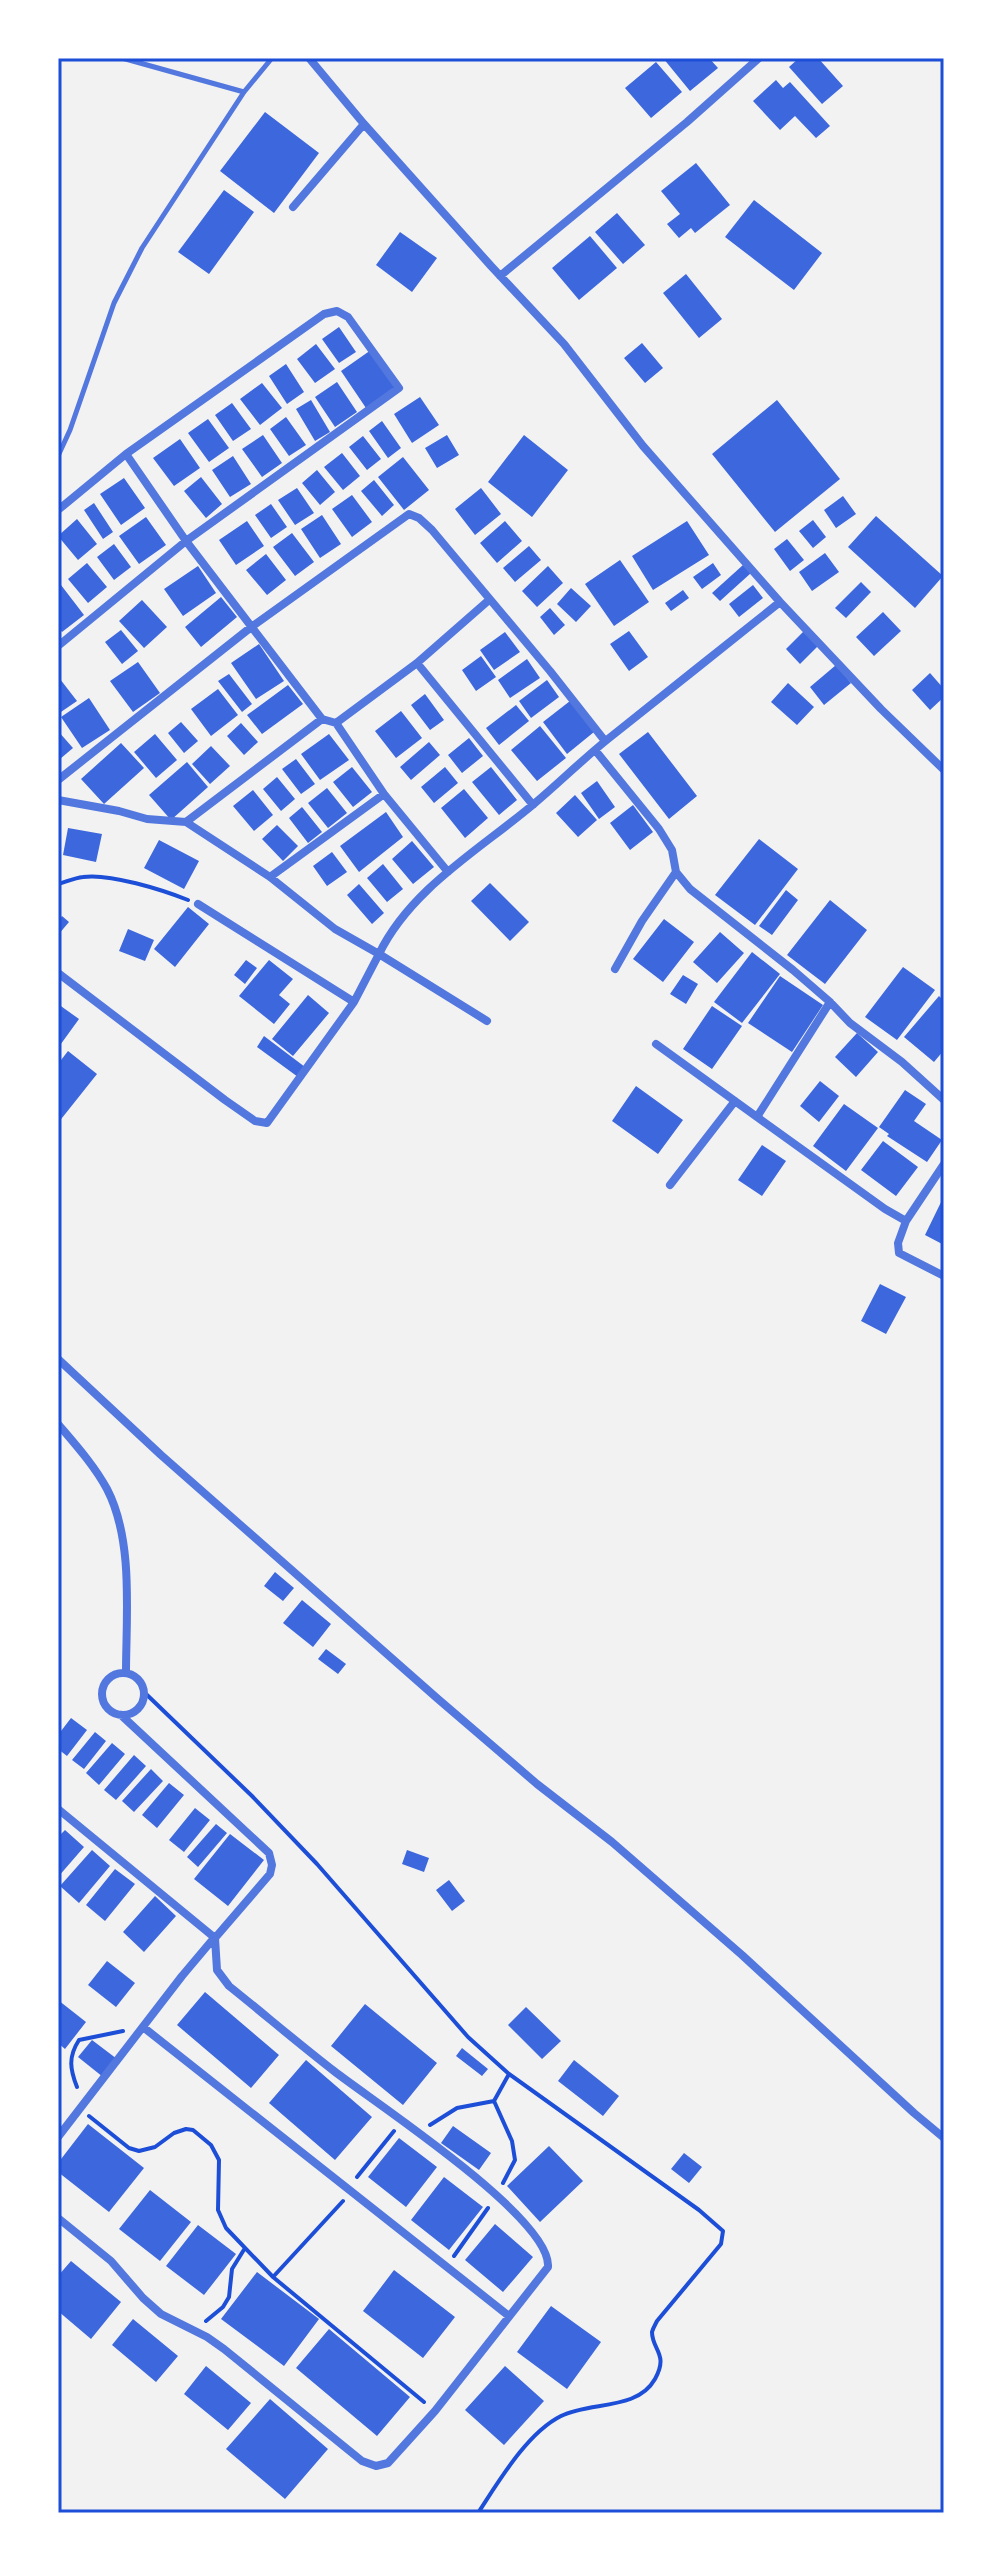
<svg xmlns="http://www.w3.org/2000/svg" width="1002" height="2571" font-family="Karla,sans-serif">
<rect width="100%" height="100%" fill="#f2f2f2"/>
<path fill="#3d67dc" d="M663,58H709L718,68L690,91Z
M799,58H818L843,86L822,104L789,67Z
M656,62L682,92L651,118L625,88Z
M776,80L783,88L790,82L830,126L816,138L795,116L780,130L753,101Z
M265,112L319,153L274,213L220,171Z
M696,163L730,205L695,233L691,228L679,238L667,224L680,214L661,191Z
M224,190L254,212L209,274L178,252Z
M754,200L822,253L794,290L725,237Z
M617,213L645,245L623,264L595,232Z
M400,232L437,258L412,292L376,265Z
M590,236L617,268L579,300L552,268Z
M686,274L722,319L699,338L663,293Z
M339,327L356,352L339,363L322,339Z
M642,343L663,368L645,383L624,358Z
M316,344L335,369L315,383L297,359Z
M371,350L397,388L366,408L341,371Z
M286,364L304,392L287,404L269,376Z
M337,382L357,412L335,427L315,397Z
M262,383L282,408L260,425L240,399Z
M420,397L439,425L412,443L394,414Z
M311,400L330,432L315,441L296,409Z
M777,400L840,479L775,532L712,454Z
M232,403L251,429L233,441L215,415Z
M286,417L306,445L289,456L270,429Z
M208,419L229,448L209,462L188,433Z
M382,421L401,448L388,458L369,431Z
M263,435L282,463L262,477L242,449Z
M447,435L459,455L437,468L425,448Z
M524,435L568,470L532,517L488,482Z
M363,436L381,459L367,470L349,447Z
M180,439L200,468L174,486L153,458Z
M342,453L360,476L343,490L324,467Z
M233,456L251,484L230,497L212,470Z
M403,457L429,490L404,510L378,477Z
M317,470L335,492L320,505L302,483Z
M201,477L222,504L206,518L184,491Z
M124,478L145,508L121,525L100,494Z
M374,480L394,505L382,516L361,491Z
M297,488L314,513L295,525L278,500Z
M481,488L501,514L475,535L455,509Z
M352,495L372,522L352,537L332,509Z
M843,496L856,514L836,528L824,510Z
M94,503L113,532L103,539L84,510Z
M271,504L287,527L271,538L255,515Z
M322,515L341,544L320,558L301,529Z
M876,516L943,576L915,608L848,547Z
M146,517L166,545L139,564L119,536Z
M77,519L97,544L78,560L58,536Z
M813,520L826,537L813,548L799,531Z
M247,521L264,546L236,565L219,540Z
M505,521L522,541L497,563L480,543Z
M687,521L709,555L653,590L632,556Z
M292,533L314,562L295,576L273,547Z
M787,539L804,560L790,571L774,549Z
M114,544L131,567L114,580L97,557Z
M529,546L541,560L515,582L503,568Z
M825,553L839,572L812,591L799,572Z
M266,554L286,580L267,595L246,570Z
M620,560L649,602L614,626L585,584Z
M87,563L107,587L88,603L68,579Z
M713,563L721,575L702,589L693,577Z
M743,565L751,573L720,601L712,593Z
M198,566L216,593L183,616L164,589Z
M548,566L563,583L537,607L522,591Z
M861,582L871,592L846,618L835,608Z
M61,585L84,615L62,632L58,627V588Z
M753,585L763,598L739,617L729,604Z
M571,588L591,606L576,622L557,604Z
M683,590L689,598L671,611L665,603Z
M221,597L237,617L201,647L185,627Z
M142,600L167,627L144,648L119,621Z
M550,608L565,625L554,635L540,617Z
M883,612L901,631L874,656L856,637Z
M121,630L138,651L122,664L105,642Z
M629,631L648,657L629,671L610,644Z
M804,631L818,646L800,664L786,649Z
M505,632L520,652L494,670L480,650Z
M259,644L284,681L256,699L231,663Z
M481,656L496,677L476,691L462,670Z
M527,659L540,678L510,698L498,680Z
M138,662L160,693L133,712L110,681Z
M836,665L851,683L824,705L810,687Z
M930,673L944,689V697L930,710L912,690Z
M229,674L252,704L242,712L218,681Z
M60,679L77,701L58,714V680Z
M547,680L559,697L531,718L519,701Z
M788,683L814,707L797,725L771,702Z
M288,685L303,704L262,734L247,715Z
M218,689L238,715L211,736L191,709Z
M425,694L444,720L430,730L411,705Z
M89,698L110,730L82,748L61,717Z
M570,701L594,732L567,754L543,722Z
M516,705L529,721L499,745L486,728Z
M401,711L422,738L396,758L375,731Z
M181,722L198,741L184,753L168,733Z
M241,723L258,742L244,755L227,736Z
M540,726L566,758L537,781L511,750Z
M58,731L73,748L60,759L58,757Z
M648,732L697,796L669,819L619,754Z
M155,734L177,760L156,778L134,752Z
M329,734L349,760L320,780L301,754Z
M469,738L483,756L462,773L448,755Z
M429,742L440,755L411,780L400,767Z
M121,743L144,768L104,804L81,779Z
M211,746L230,766L210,784L192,764Z
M296,759L315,784L301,794L282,769Z
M187,762L208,787L171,820L149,795Z
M352,767L372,792L353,807L333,782Z
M445,767L458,783L434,803L421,787Z
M491,767L517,800L499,815L472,782Z
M277,777L295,799L281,811L263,789Z
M597,781L615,807L599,819L581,793Z
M327,788L347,813L328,828L308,803Z
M464,789L488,818L465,838L441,808Z
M253,790L273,815L254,831L233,806Z
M575,795L597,820L578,837L556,813Z
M633,805L653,832L630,850L610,823Z
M302,807L322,832L308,843L289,818Z
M386,812L403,837L359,872L340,846Z
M277,825L298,846L283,861L262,839Z
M68,828L102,834L96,862L63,855Z
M759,839L798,869L755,925L715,895Z
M159,840L199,861L184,889L144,868Z
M412,841L434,867L413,884L392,859Z
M332,852L347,872L327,886L313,866Z
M383,864L403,889L387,902L367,878Z
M490,883L529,922L510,941L471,901Z
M359,884L384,913L372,924L347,895Z
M786,890L798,900L772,935L759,926Z
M830,900L867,930L825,984L787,955Z
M188,907L209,924L175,967L154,949Z
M62,916L69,922L58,935V921Z
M664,919L694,942L663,982L633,959Z
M128,929L154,940L145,961L119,951Z
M720,932L744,953L717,983L693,962Z
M752,952L780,974L742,1023L714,1002Z
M246,960L257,968L245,984L234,975Z
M269,960L293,979L279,995L290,1004L274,1024L239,996Z
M903,967L935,990L897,1040L865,1017Z
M683,975L698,984L686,1004L670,994Z
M780,976L823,1005L792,1052L748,1023Z
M308,995L329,1013L293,1056L272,1039Z
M939,996L944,1001V1050L934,1062L904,1037Z
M58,1004L79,1019L58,1048Z
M712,1006L742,1026L712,1069L683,1049Z
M857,1033L878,1052L856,1077L835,1057Z
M264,1036L305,1067L298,1077L257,1047Z
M68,1051L97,1074L58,1123V1064Z
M820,1081L839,1096L819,1122L800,1106Z
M636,1086L683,1120L658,1154L612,1121Z
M905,1090L926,1104L914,1121L942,1140L927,1162L887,1136L889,1134L879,1127Z
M844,1104L878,1128L846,1171L813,1146Z
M883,1141L918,1167L896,1196L861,1170Z
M762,1145L786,1161L762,1196L738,1180Z
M944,1196V1245L925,1235Z
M880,1284L906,1297L886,1334L861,1321Z
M275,1572L294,1588L283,1601L264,1586Z
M302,1600L331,1624L313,1647L283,1623Z
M326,1649L346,1664L338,1674L318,1659Z
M71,1718L87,1730L67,1756L58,1749V1735Z
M95,1732L106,1741L84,1769L72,1760Z
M112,1743L125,1754L99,1785L86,1773Z
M134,1755L146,1766L116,1800L104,1790Z
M151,1769L163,1781L134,1812L122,1801Z
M169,1783L184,1795L157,1828L142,1815Z
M195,1808L210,1820L184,1852L169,1840Z
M216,1824L227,1833L198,1867L187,1857Z
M65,1830L84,1847L58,1877V1837Z
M230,1834L264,1860L228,1906L194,1879Z
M92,1850L110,1866L79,1903L60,1886Z
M407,1850L429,1858L424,1872L402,1864Z
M115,1869L135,1884L105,1921L86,1905Z
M449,1880L465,1901L452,1911L436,1890Z
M155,1896L176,1916L144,1952L123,1932Z
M107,1961L135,1983L116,2007L88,1985Z
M205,1992L279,2055L251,2088L177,2025Z
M58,2000L86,2022L65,2049L58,2043Z
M365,2004L437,2063L403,2105L331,2046Z
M526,2007L561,2041L542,2059L508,2025Z
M92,2040L117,2059L103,2077L78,2057Z
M462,2048L488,2069L482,2076L456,2056Z
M306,2060L372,2117L335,2160L269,2103Z
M574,2060L619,2096L603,2116L558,2081Z
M88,2124L144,2168L109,2212L58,2172V2163Z
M453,2126L491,2153L479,2170L441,2143Z
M399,2138L437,2167L406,2207L368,2177Z
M549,2146L583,2181L540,2222L507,2186Z
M684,2153L702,2167L689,2183L671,2169Z
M444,2177L483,2207L449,2250L411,2220Z
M150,2190L191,2222L160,2261L119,2229Z
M495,2224L533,2257L503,2292L465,2260Z
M198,2225L236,2254L204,2295L166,2266Z
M71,2261L121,2302L91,2339L58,2311V2276Z
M394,2270L455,2317L423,2358L363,2311Z
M257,2272L319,2319L284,2366L221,2319Z
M551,2306L601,2342L567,2389L517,2352Z
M133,2319L178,2356L156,2382L112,2345Z
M329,2329L410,2397L377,2436L296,2368Z
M206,2366L251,2403L228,2430L184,2394Z
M505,2366L544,2401L504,2445L465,2410Z
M270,2399L328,2449L285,2499L226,2449Z"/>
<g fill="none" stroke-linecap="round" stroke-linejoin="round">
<path stroke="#1d4ed8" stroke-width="4" d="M58,884C66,882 74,878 83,877C109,873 163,890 188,900
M145,1693L252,1796L317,1864L468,2037L509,2074L699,2210L723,2231L721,2244L657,2321C655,2325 653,2328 652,2332C652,2350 669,2354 655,2379C637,2411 590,2401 561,2416C527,2433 499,2481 478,2513
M77,2087C70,2069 68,2057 79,2040L123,2031
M494,2101L509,2074
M89,2116L129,2148L139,2151L155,2147L174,2133L186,2129L193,2130L211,2145L219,2160L218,2210L226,2228L273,2277L424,2402
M430,2125L457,2108L494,2101L512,2141L515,2160L503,2183
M357,2177L394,2131
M454,2256L488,2208
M273,2277L343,2201
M206,2321L223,2307L229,2297L232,2269L245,2248"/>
<path stroke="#5277de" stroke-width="5" d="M122,58L244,92
M58,456L70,430L114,303L142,248L244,92L272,58"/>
<path stroke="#5277de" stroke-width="8" d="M309,58L364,124L491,266L564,344L643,446L780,602L881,709L944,770
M293,207L364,124
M500,276L687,122L759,58
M126,454L186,541L322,719L336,723L384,794L448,872
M58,510L126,454L324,314L337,311L348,317L399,388L186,541L58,646
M417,663L533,805
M336,723L417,663L489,600
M595,750L659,829L672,850L676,872L690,889L793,970L830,1002L850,1023L902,1062L944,1100
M58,780L250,628L409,514L419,518L432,530L550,671L605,741
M58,800L119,811L147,819L186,822L270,877L335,929L379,954C411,888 481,849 535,803C560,782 583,759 608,739C665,693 723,648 780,602
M186,822L322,719
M270,877L384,794
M615,969L642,921L676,872
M58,973L225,1100L255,1121L267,1123L354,1002L198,904
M354,1002L379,954L487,1021
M830,1002L757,1117L885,1209L906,1221L944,1164
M656,1044L757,1117
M670,1185L735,1101
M906,1221L898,1243L899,1253L944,1276
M58,1359L161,1455L438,1699L537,1784L612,1842L742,1955L914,2113L944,2138
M58,1424C75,1444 94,1465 107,1489C134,1541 126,1616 126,1673
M102 1694a21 21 0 1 1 42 0a21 21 0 1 1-42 0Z
M58,1809L215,1938L270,1874L272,1865L269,1853L121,1715
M143,2027L509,2316
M58,2137L182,1976L214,1938
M58,2218L111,2261L143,2298L161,2314L207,2337L224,2349L362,2461L376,2466L388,2463L435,2411L548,2267C552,2218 375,2103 334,2071C299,2044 264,2014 229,1986L217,1970L215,1938"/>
</g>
<rect width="1002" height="2571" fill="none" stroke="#ffffff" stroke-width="120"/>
<rect x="60" y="60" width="882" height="2451" fill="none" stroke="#1d4ed8" stroke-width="3"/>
</svg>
